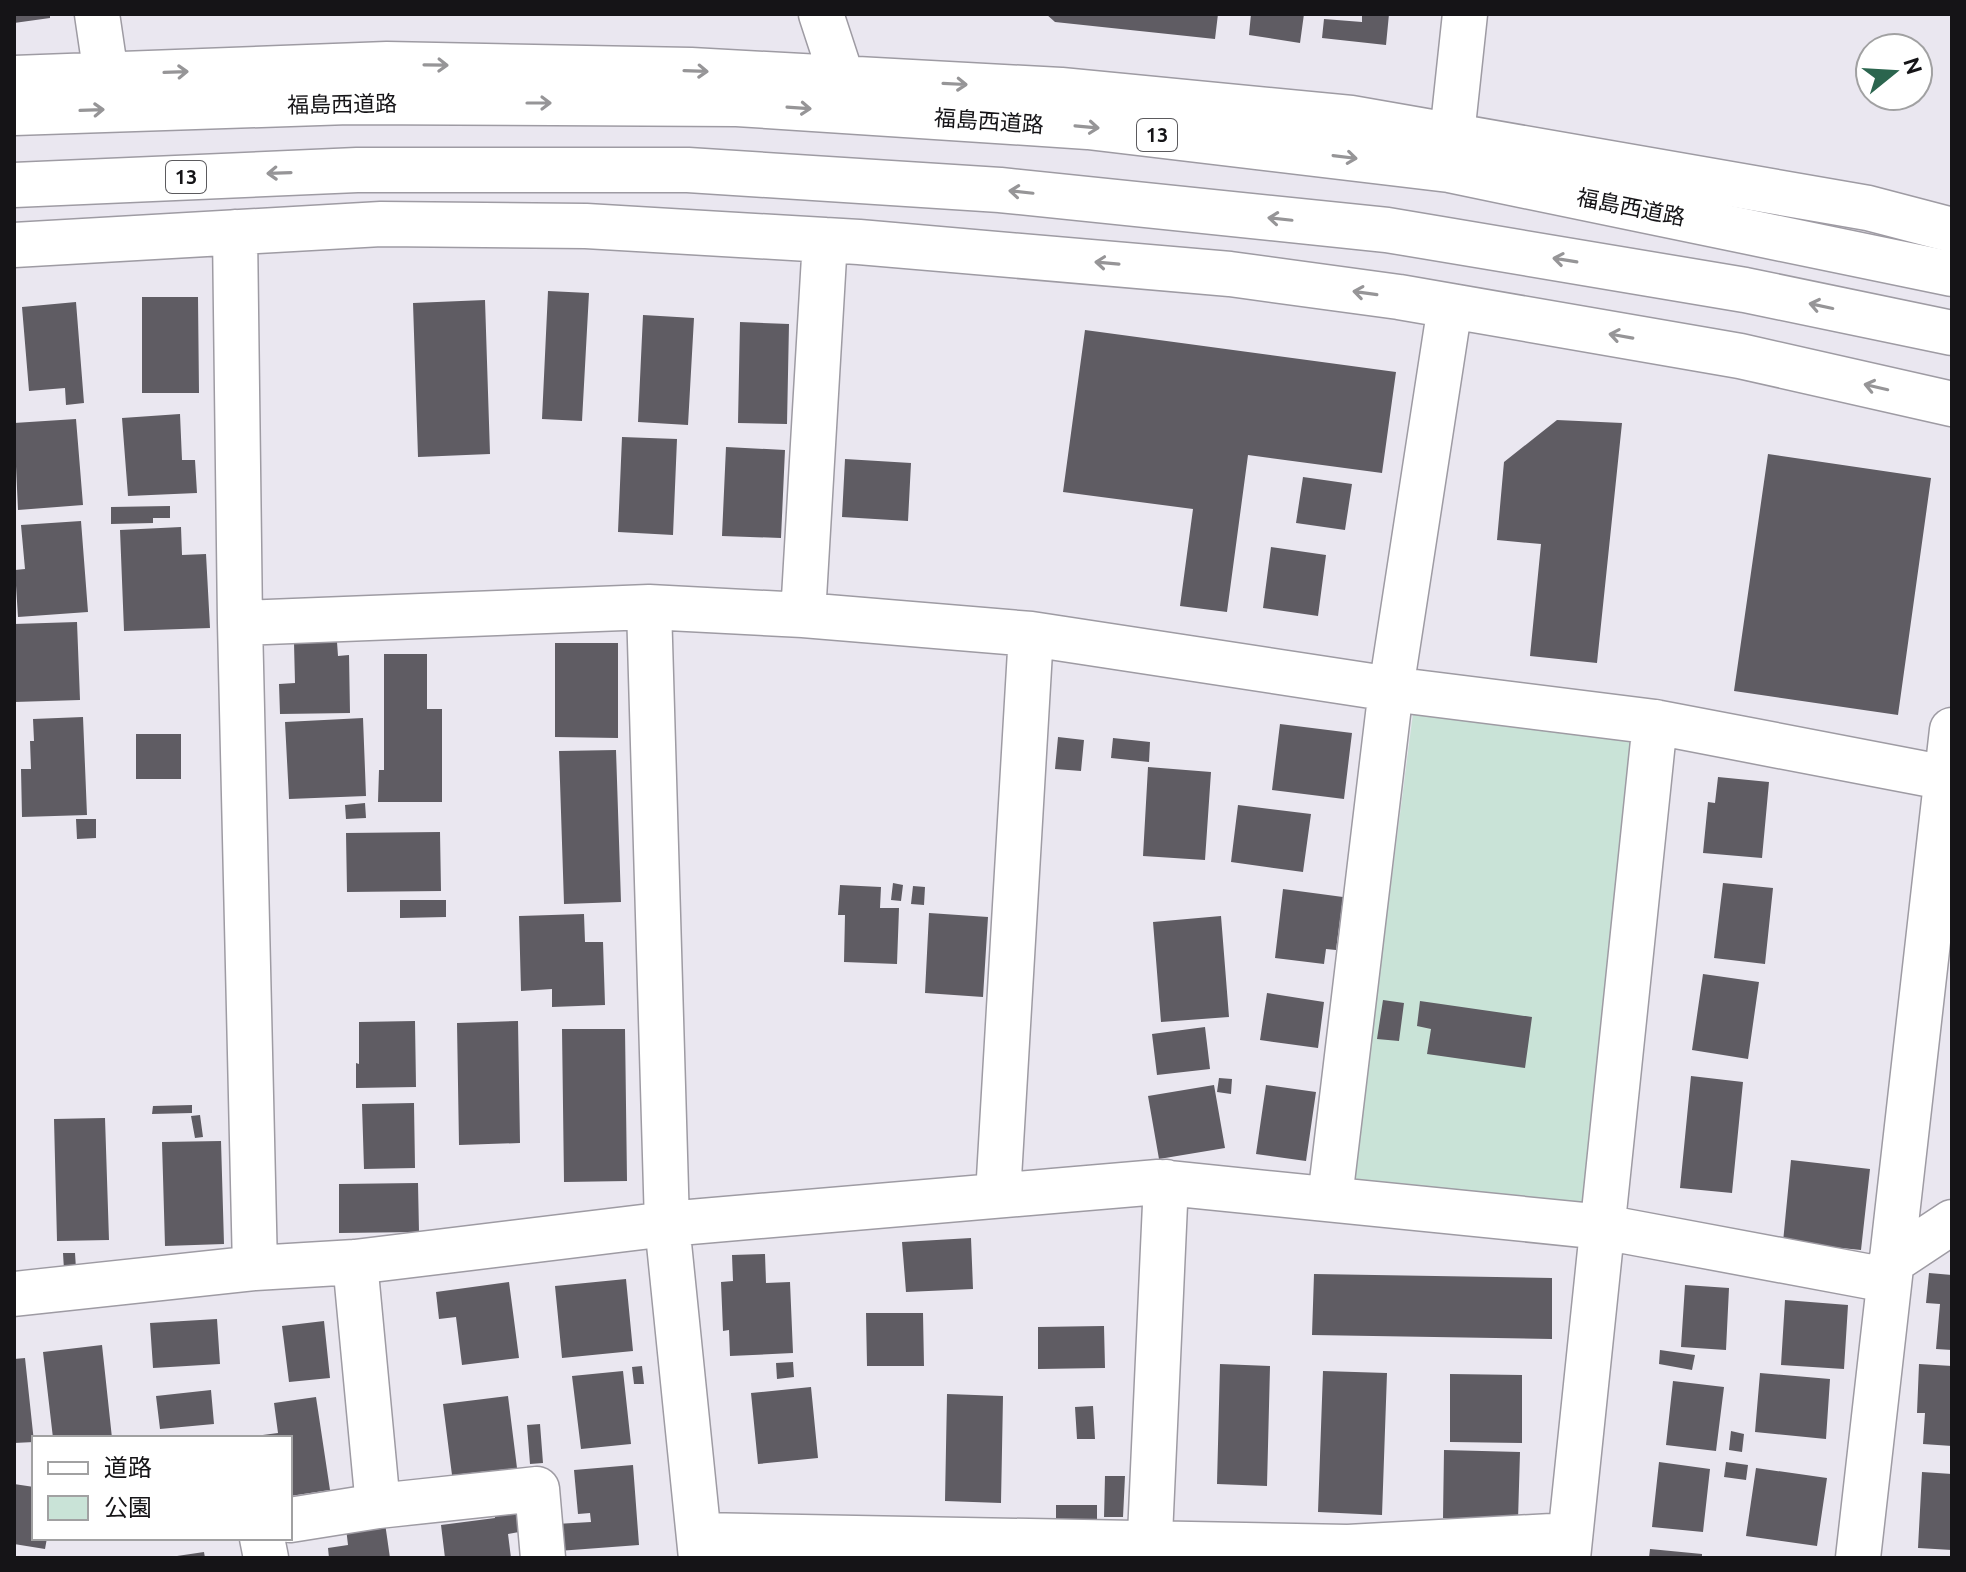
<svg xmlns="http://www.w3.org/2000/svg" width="1966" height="1572" font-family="Ubuntu,'Noto Sans JP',sans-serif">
<rect width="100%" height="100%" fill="#eae7f0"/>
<path fill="#c9e3d7" d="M1413,713L1631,736L1588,1208L1353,1179Z"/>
<path fill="#5f5c63" d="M14,14H50V18L14,23Z
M1046,14H1218L1215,39L1055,22Z
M1251,14H1304L1300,43L1249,35Z
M1362,14H1389L1386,45L1322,38L1324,19L1362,22Z
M548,291L589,293L582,421L542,419Z
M142,297H198L199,393H142Z
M485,300L490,454L418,457L413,303Z
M76,302L84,403L66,405L65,388L29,391L22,307Z
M643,315L694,318L688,425L638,422Z
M740,322L789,324L787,424L738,423Z
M1085,330L1396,372L1382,473L1248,455L1227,612L1180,606L1193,509L1063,492Z
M180,414L182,460H195L197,493L128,496L122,418Z
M76,419L83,505L18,510L14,423Z
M1557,420L1622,423L1597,663L1530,656L1541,544L1497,540L1504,462Z
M622,437L677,439L673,535L618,532Z
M726,447L785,450L781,538L722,536Z
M1768,454L1931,478L1898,715L1734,691Z
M845,459L911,463L908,521L842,517Z
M1303,477L1352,484L1345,530L1296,523Z
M170,506V518H153V523L111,524V507Z
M81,521L88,612L18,617L15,570L25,569L21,525Z
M181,527L182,555L206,554L210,628L124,631L120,530Z
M1271,547L1326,555L1318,616L1263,608Z
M77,622L80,700L14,702V624Z
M337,642L338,656L349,655L350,713L280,714L279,684L295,683L294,643Z
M555,643H618V738L555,737Z
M384,654H427V709H442V802H378L379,770H384Z
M83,717L87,815L22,817L21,769H31L30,741H34L33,719Z
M363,718L366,796L289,799L285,722Z
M1280,724L1352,733L1344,799L1272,790Z
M136,734H181V779H136Z
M1058,737L1084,740L1081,771L1055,769Z
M1113,738L1150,742L1149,762L1111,758Z
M616,750L621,902L564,904L559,751Z
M1148,767L1211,772L1205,860L1143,856Z
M1718,777L1769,782L1762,858L1703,853L1708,802L1715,803Z
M365,803L366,818L346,819L345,805Z
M1238,805L1311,814L1303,872L1231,862Z
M76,819H96V838L77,839Z
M440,832L441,891L347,892L346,833Z
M893,883L903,885L901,901L891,900Z
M1723,883L1773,888L1765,964L1714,958Z
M840,885L881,887L880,908H899L897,964L844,962L845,915H838Z
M913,886L925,887L924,905L911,904Z
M1283,889L1343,897L1336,950L1326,949L1324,964L1275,958Z
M400,900H446V917L400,918Z
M929,913L988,917L983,997L925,993Z
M584,914L585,942H603L605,1005L552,1007V989L521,991L519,916Z
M1221,916L1229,1017L1161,1022L1153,922Z
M1703,974L1759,982L1748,1059L1692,1050Z
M1267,993L1324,1002L1318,1048L1260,1040Z
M1383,1000L1404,1003L1399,1041L1377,1039Z
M1420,1001L1532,1017L1525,1068L1427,1054L1431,1029L1417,1026Z
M415,1021L416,1087L356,1088V1063L359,1064V1022Z
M518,1021L520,1143L459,1145L457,1023Z
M1205,1027L1210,1069L1157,1075L1152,1034Z
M562,1029H625L627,1181L564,1182Z
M1691,1076L1743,1082L1732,1193L1680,1188Z
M1219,1078L1232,1079L1231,1094L1217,1092Z
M1214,1085L1225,1148L1159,1159L1148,1096Z
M1266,1085L1316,1092L1306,1161L1256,1154Z
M414,1103L415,1168L364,1169L362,1104Z
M192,1105V1113L152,1114L153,1106Z
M200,1115L203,1137L195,1138L191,1116Z
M105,1118L109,1240L57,1241L54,1119Z
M221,1141L224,1244L165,1246L162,1142Z
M1791,1160L1870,1169L1861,1250L1783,1242Z
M418,1183L419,1232L339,1233V1184Z
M971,1238L973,1289L906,1292L902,1242Z
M63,1253H75L76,1269L64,1270Z
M765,1254L766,1283L790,1282L793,1353L730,1356L729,1330L723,1331L721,1282L733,1281L732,1255Z
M1929,1273L1952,1275V1350L1936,1349L1940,1304L1926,1303Z
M1314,1274L1552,1278V1339L1312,1335Z
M626,1279L633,1351L562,1358L555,1286Z
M509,1282L519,1358L462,1365L456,1317L439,1319L436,1292Z
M1685,1285L1729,1288L1726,1350L1681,1347Z
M1785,1300L1848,1305L1844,1369L1781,1365Z
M866,1313H923L924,1366H867Z
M217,1319L220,1364L153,1368L150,1323Z
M324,1321L330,1378L289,1382L282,1326Z
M1104,1326L1105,1368L1038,1369V1327Z
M102,1345L112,1438H53L43,1352Z
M1660,1350L1695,1355L1692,1370L1659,1364Z
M25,1358L34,1442L14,1443V1359Z
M793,1362L794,1377L777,1379L776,1363Z
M1220,1364L1270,1366L1267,1486L1217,1484Z
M1919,1364L1952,1366V1446L1923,1444L1925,1413H1917Z
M642,1366L644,1384H634L632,1367Z
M623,1371L631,1444L581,1449L572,1376Z
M1323,1371L1387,1373L1382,1515L1318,1512Z
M1760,1373L1830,1379L1826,1439L1755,1432Z
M1450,1374L1522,1375V1443L1450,1442Z
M1673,1381L1724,1387L1716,1451L1666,1445Z
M811,1387L818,1458L758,1464L751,1393Z
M211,1390L214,1424L160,1429L156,1396Z
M947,1394L1003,1396L1001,1503L945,1501Z
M508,1396L517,1468L452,1475L443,1404Z
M316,1397L330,1490L290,1496V1438L255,1436L278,1433L274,1403Z
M1093,1406L1095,1439H1077L1075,1407Z
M540,1424L543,1463L530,1464L527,1425Z
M1731,1431L1744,1434L1742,1452L1729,1450Z
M1444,1450L1520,1452L1518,1520L1443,1518Z
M1659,1462L1710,1469L1703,1532L1652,1527Z
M1726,1462L1748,1465L1746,1480L1724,1477Z
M633,1465L639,1545L558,1551L556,1524L591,1522L590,1513L578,1514L574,1470Z
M1756,1468L1827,1478L1817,1546L1746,1536Z
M1922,1472L1952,1474V1550L1918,1548Z
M1105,1476H1125L1123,1517H1104Z
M14,1484L34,1487V1538H47L45,1549L14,1544Z
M1056,1505H1097V1523H1056Z
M509,1507L517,1514L519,1532L508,1534L511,1558H445L441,1525L495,1518L494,1509Z
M385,1523L390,1558H329L328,1548L348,1545L346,1528Z
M1650,1549L1702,1554V1558H1649Z
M204,1552L205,1558H177V1556Z"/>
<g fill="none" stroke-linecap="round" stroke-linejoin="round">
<g stroke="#9e9ba3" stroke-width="47">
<path id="minor" d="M97,14L106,75
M821,14L842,78
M14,78L387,64L691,70L1061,90L1351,118L1868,208L1952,230
M1452,135L1465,14
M235,232L240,623L255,1268
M14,245L381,224L586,226L859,242L1230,274L1399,297L1740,356L1952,404
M649,607L667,1224L701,1558
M803,615L825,240
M240,623L649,607L803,615L1031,634L1391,689L1655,722L1952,779
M998,1195L1031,634
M1330,1198L1391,689L1450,306
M355,1262L378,1506
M1890,1263L1952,1222
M14,1294L255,1268L355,1262L667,1224L1158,1182L1603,1227L1887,1280
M290,1520L378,1506L537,1489L543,1558
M699,1535L1348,1547L1570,1535
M262,1538L266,1558
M1149,1558L1166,1182
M1568,1558L1655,722
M1858,1558L1952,730"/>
</g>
<g stroke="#9e9ba3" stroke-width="47">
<path id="highway" d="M14,113L349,102L737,104L1088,127L1449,170L1952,274
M14,185L357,170H688L1000,190L1387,230L1745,290L1952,333"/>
</g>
<use href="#minor" stroke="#fff" stroke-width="44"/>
<use href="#highway" stroke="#fff" stroke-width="44"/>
</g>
<defs><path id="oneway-shaft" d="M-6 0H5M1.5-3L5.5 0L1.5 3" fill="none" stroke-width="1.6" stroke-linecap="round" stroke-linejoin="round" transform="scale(2)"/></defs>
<g stroke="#969597">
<use href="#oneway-shaft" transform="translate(436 65) rotate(1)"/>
<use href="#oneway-shaft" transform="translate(696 71) rotate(2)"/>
<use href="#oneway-shaft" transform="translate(176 72) rotate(-2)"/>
<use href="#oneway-shaft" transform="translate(955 84) rotate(3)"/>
<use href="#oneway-shaft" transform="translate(539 103)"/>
<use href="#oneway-shaft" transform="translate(799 108) rotate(4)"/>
<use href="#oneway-shaft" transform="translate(92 110) rotate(-2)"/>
<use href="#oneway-shaft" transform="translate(1087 127) rotate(5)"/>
<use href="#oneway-shaft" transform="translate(1345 157) rotate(7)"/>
<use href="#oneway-shaft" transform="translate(279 173) rotate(178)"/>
<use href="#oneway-shaft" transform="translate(1021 192) rotate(-174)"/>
<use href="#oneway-shaft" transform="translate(1280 219) rotate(-174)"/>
<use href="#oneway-shaft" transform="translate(1565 260) rotate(-171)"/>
<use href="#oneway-shaft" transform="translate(1107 263) rotate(-175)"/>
<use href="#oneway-shaft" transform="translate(1365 293) rotate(-172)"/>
<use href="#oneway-shaft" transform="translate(1821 306) rotate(-168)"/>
<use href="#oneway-shaft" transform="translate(1621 336) rotate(-170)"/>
<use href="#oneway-shaft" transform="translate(1876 387) rotate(-167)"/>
</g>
<g text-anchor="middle" stroke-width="8" stroke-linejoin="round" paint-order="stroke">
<g fill="#fff" stroke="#5b5a5d" stroke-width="2">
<rect x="1137" y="119" width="40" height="32" rx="6"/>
<rect x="166" y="161" width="40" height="32" rx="6"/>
</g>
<g font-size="20" font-weight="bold" fill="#151417">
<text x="1157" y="142">13</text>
<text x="186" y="184">13</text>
</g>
<g font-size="22" fill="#151417" stroke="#fff">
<text transform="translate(342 104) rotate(-1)" y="8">福島西道路</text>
<text transform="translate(989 121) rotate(4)" y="8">福島西道路</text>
<text transform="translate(1631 207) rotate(11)" y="8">福島西道路</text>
</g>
</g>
<rect width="1966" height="1572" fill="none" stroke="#151417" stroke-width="32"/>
<rect x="32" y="1436" width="260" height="104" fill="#ffffff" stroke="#a1a1a2" stroke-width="2"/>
<rect x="48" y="1462" width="40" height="12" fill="#ffffff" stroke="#a1a1a2" stroke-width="2"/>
<text x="104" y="1476" font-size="24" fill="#151417">道路</text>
<rect x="48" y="1496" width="40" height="24" fill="#c9e3d7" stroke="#a1a1a2" stroke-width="2"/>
<text x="104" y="1516" font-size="24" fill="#151417">公園</text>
<g transform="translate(1894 72) rotate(72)"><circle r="38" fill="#ffffff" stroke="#a1a1a2" stroke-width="2"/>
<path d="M0-6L14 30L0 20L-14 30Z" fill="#2b654e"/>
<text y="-12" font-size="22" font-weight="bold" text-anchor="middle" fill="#151417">N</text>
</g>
</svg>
